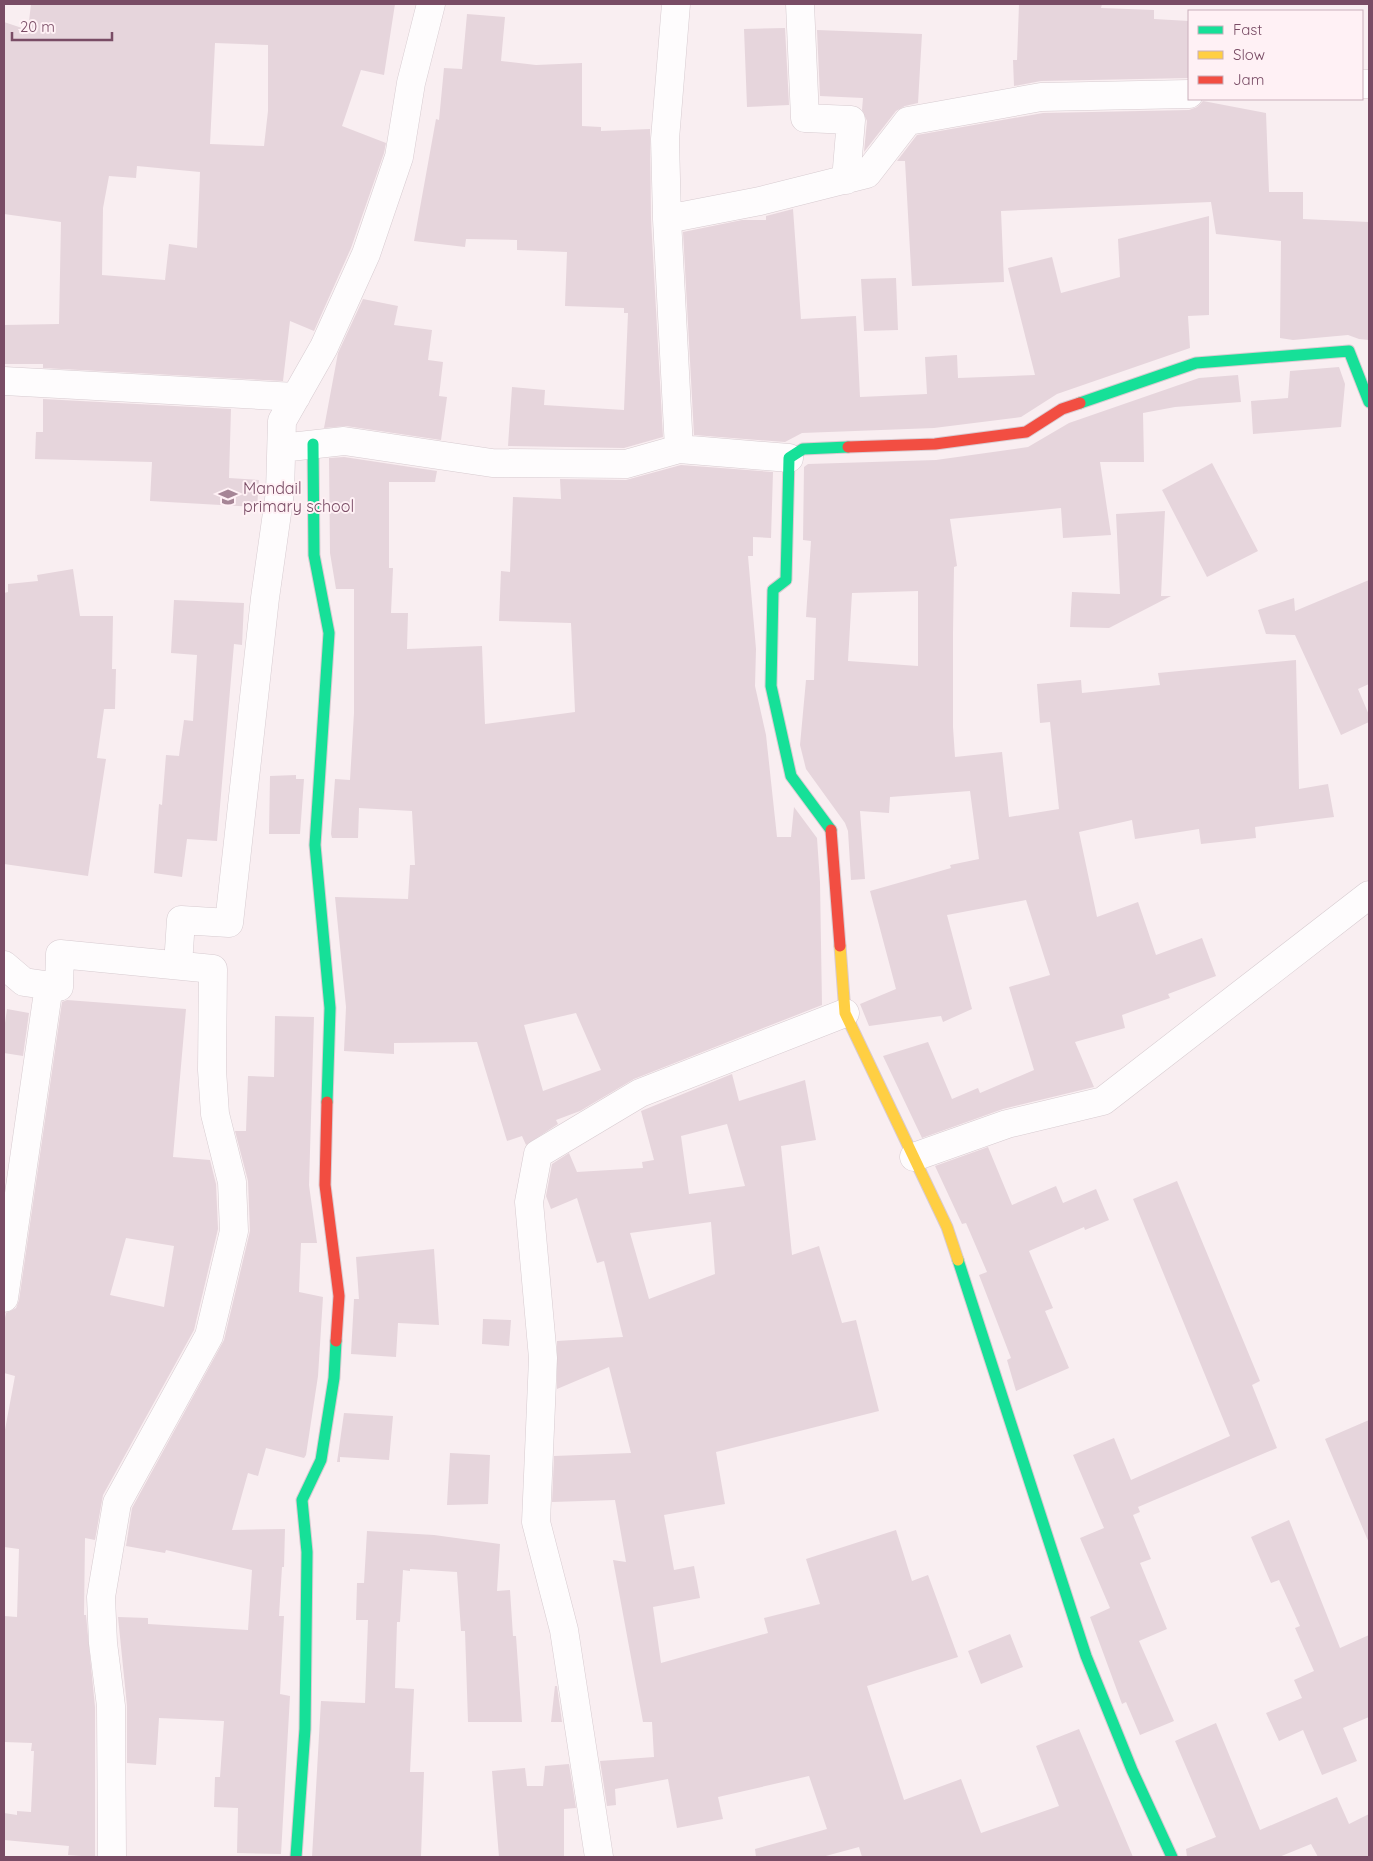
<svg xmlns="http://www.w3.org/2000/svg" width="1373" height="1861" font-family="Quicksand,sans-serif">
<rect width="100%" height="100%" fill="#f9eef1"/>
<path fill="#e6d5dc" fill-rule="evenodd" d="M31,4H395L384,75L361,70L342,126L386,143L384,153L351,248L314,331L290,321L283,381L43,368V364H4V325L59,324L61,222L4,214V22L28,30ZM215,43L268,45V111L264,146L210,144ZM137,166L200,172L197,248L169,244L165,280L102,275L103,208L109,176L136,178Z
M1019,4H1102L1101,8L1154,10V19L1189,21V78L1041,81L1014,86L1013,60H1017Z
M467,14L505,17L501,61L536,65L582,63V126L601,127V131L650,129L651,219L663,437L624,448L508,446L512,387L545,390L544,405L624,410L628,313H624V308L565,306L567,252L517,250V240L466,239L465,247L414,241L436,119L439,120L444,68L462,69Z
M785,28L789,105L747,107L744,29Z
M817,30L922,34L918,103L905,106L896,111L864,152L867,121L862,110L863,98L820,96Z
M1203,101L1266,113L1269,192H1303V219L1369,222V340L1359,339L1348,335L1293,340L1280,338L1281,241L1216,234L1211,202L1001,211L1004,282L912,286L905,161H897L917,135L1043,113L1189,110L1197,107Z
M793,209L801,319L856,316L860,397L927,394L925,357L957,355L958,378L1035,375L1008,268L1052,257L1061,293L1120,277L1118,239L1209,216V315L1188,316L1190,348L1057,394L1021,417L934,428L802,433L785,442L694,435L683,232L742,220H766V216Z
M896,278L898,330L864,331L861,279Z
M363,299L398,306L394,325L432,330L428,360L443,362L439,396L447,397L441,440L346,426L324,428L338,353Z
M1339,367L1345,384L1341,427L1253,434L1251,401L1288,398L1290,371Z
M1238,375L1241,402L1175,407L1143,413L1144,462H1100L1111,535L1063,538L1061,508L950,519L957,566L954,567L953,633V727L955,757L1002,752L1009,817L1059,809L1050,722L1040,723L1037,684L1081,680L1082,693L1160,685L1158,673L1296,660L1299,789L1328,784L1334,817L1255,827L1256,838L1201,844L1199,829L1135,839L1132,820L1079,832L1097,917L1138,902L1156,955L1202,938L1216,976L1168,994L1170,998L1122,1015L1125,1028L1075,1042L1094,1087L1003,1109L922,1138L883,1056L928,1042L952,1099L978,1088L980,1093L1034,1070L1009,987L1050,975L1026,900L947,915L972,1009L943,1022L941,1016L869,1026L860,1004L896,989L870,891L951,868L950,865L979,859L970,791L890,797L889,813L860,811L865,879L851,880L848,831L845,823L806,769L800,745L806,680H814L816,618L806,617L811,541L803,540L804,467L808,464L936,460L1028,447L1069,423L1199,378ZM918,591V666L848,661L852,593Z
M43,399L231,409L229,478L259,480L257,507L150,501L152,462L35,459L36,432H43Z
M344,457L437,471L435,482H389V568H393L391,613H408L407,649L482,646L485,724L575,712L571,623L499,621L501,571L510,572L513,497L561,499L560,479L626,480L681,465L773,472L771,538L753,537V556H748L756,649L755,686L766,735L777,837H791L794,807L817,838L820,882L822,1005L634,1079L580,1111L556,1120L558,1124L526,1145L522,1136L507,1141L477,1042L394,1043V1054L344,1051L346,1007L335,897L408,899L410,865H415L412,811L359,808L358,838H332L331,834L335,779L350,780L354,713V589H336L330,553L329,458ZM576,1013L601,1070L543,1091L524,1025Z
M1212,463L1258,551L1207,577L1162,490Z
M1165,511L1161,596H1171L1109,628L1070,627L1072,592L1120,594L1116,514Z
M73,569L80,616H113L112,669H116L115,709H104L97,758L106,759L88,876L4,864V593L8,592V584L38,581L37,575Z
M1369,580V684L1358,689L1369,715V722L1341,735L1295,635L1266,634L1258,610L1294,598L1295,611Z
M174,600L244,603L242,645L234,644L217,841L187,839L182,877L154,873L159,804L162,805L166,755L179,756L184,720L193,721L197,655L171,653Z
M296,775V779H304L300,834H269L270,776Z
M67,1000L186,1009L173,1157L210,1160L216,1184L218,1229L194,1330L103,1495L95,1540L85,1538L84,1615H86L95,1707V1857L68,1855L69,1846L4,1840V1813L17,1815V1811L31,1812L34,1751H31L32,1743L4,1742V1616L17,1617L19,1549L4,1547V1435L15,1376L4,1373V1323L6,1313L16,1308L19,1300L62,1002ZM126,1238L174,1246L164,1307L110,1295Z
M7,1009L29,1013L23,1056L4,1053V1030Z
M275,1016L314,1017L309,1185L317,1243H301L299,1292L323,1297L318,1376L306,1455L304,1458L266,1448L258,1476L248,1473L232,1530L285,1529L284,1567H282L279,1616H284L280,1694L290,1696L281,1854L237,1853L238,1808L214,1807L215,1777H220L224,1721L159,1718L156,1765L127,1763V1706L118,1617L148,1618V1624L248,1630L252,1570L166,1550L165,1553L126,1546L132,1508L224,1340L250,1231L248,1181L235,1131H246L248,1076L274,1077Z
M732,1074L739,1101L805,1080L816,1140L781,1146L792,1255L819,1246L842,1323L856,1320L879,1411L716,1452L725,1504L664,1515L674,1570L694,1566L700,1598L653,1607L661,1663L768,1633L764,1618L820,1604L806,1559L896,1530L912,1581L928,1575L958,1657L867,1686L904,1800L961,1779L981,1833L1059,1806L1036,1746L1079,1729L1133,1857H862L859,1847L822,1857H756L755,1849L827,1829L809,1776L718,1797L723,1819L677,1828L668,1779L615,1789L616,1805L607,1806L600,1761L654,1757L652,1722H643L613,1560L626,1562L615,1500L552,1502L554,1456L631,1453L609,1367L557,1389V1341L623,1337L604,1261L597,1263L577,1198L551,1209L546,1196L552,1164L569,1153L577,1172L643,1168L642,1162L654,1160L641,1111ZM727,1124L745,1186L689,1194L681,1136ZM711,1222L715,1274L649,1299L630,1233Z
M988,1147L1012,1205L1056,1186L1063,1203L1096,1189L1109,1220L1085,1230L1084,1227L1029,1251L1053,1308L1045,1311L1069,1368L1016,1391L1007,1360L1011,1358L979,1275L987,1272L966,1223L962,1224L935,1166Z
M1177,1181L1260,1381L1252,1385L1277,1448L1138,1507L1140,1512L1133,1515L1151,1559L1140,1563L1167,1629L1139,1641L1174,1721L1140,1735L1126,1702L1122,1704L1090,1617L1110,1608L1080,1538L1104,1528L1073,1455L1114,1438L1131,1480L1230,1436L1133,1199Z
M434,1249L439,1325L398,1323L396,1357L351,1354L354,1299H359L356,1257Z
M483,1319L511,1320L509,1346L482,1344Z
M344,1413L393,1416L389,1460L340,1457V1462H337Z
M1369,1420V1543L1325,1439Z
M450,1453L490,1455L488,1504L447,1505Z
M1289,1520L1340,1648L1369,1635V1717L1343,1728L1357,1761L1322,1775L1303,1730L1279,1741L1266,1713L1302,1698L1294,1680L1314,1671L1295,1628L1300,1626L1279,1580L1271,1583L1251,1537Z
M367,1531L434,1535L500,1544L497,1591L510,1590L513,1636H516L522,1722H468L465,1631H461L457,1572L410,1569V1571L403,1570L400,1622H397L395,1688L414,1689L410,1772H424L421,1857H312L321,1701L365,1703L368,1620H356L357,1583H364Z
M1010,1634L1023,1667L981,1684L968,1651Z
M555,1686H557L562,1722H551Z
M1216,1723L1260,1830L1337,1797L1349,1824L1369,1814V1857H1318L1311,1844L1279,1857H1187L1186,1849L1216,1837L1175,1741Z
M569,1764L576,1808L564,1809V1857H499L492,1771L525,1768L527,1786H543L545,1766Z"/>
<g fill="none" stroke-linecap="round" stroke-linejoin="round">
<g stroke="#d7cbd0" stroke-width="29">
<path id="street" d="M676,4L665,139L667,219L760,201L867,174L908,121L1041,97L1189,94
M800,4L805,118L851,120L846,180
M1362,84H1369
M667,219L679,449
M4,381L296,397
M290,447L344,441L492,463L626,464L679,449L789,458
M4,965L24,982L59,987L60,954L213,969L212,1070L215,1114L232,1182L234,1231L209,1336L117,1503L101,1597L103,1643L111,1706L112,1857
M178,965L181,920L229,923L265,598L280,492L282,421L324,347L366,254L399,157L411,83L431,4
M914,1157L1007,1124L1103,1101L1369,895
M4,1298L49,985
M599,1857L564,1630L536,1522L543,1358L529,1202L538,1154L640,1093L845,1013"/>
</g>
<g stroke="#d9cbd1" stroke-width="13">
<path id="fast" d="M1080,403L1196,363L1349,351L1369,402
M313,444L314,555L329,633L315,845L330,1008L327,1102
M831,830L791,776L771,686L773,590L786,580L789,458L803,449L848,447
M958,1260L1086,1656L1132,1770L1172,1857
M296,1857L305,1729L307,1552L302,1500L321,1460L334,1378L336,1341"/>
</g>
<g stroke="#d9cbd1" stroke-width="13">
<path id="slow" d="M840,946L845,1013L947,1227L958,1260"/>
</g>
<g stroke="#d9cbd1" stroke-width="13">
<path id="jam" d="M848,447L935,444L1026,432L1062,409L1080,403
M831,830L840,946
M327,1102L325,1185L339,1296L336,1341"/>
</g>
<use href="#street" stroke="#fefcfd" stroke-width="28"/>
<use href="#fast" stroke="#16e098" stroke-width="11"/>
<use href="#slow" stroke="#ffcf43" stroke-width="11"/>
<use href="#jam" stroke="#f24e42" stroke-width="11"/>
</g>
<defs>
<g id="school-bare" transform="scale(1.5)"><path d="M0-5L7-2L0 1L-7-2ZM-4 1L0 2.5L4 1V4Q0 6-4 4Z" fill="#a68596" stroke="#fff1f5" stroke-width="2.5" paint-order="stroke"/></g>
</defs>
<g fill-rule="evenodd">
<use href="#school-bare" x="228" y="497"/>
</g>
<g text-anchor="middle" stroke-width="4" stroke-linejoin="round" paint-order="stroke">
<g font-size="16" fill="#794c65" stroke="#fff1f5" text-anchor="start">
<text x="243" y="494">Mandail<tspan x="243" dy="18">primary school</tspan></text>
</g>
</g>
<rect width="1373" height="1861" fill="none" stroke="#794c65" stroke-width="10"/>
<rect x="1188" y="10" width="175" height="90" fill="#fff1f5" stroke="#c9afbb"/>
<rect x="1198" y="26" width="25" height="8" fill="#16e098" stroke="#c9afbb"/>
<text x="1233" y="35" font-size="15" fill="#794c65">Fast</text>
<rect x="1198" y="51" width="25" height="8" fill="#ffcf43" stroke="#c9afbb"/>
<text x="1233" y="60" font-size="15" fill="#794c65">Slow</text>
<rect x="1198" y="76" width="25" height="8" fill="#f24e42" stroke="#c9afbb"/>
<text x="1233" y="85" font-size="15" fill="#794c65">Jam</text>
<path d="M12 32v8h100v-8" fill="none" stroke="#794c65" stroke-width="2.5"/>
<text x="20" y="32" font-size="15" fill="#794c65" stroke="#fff1f5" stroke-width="4" paint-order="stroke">20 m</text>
</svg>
